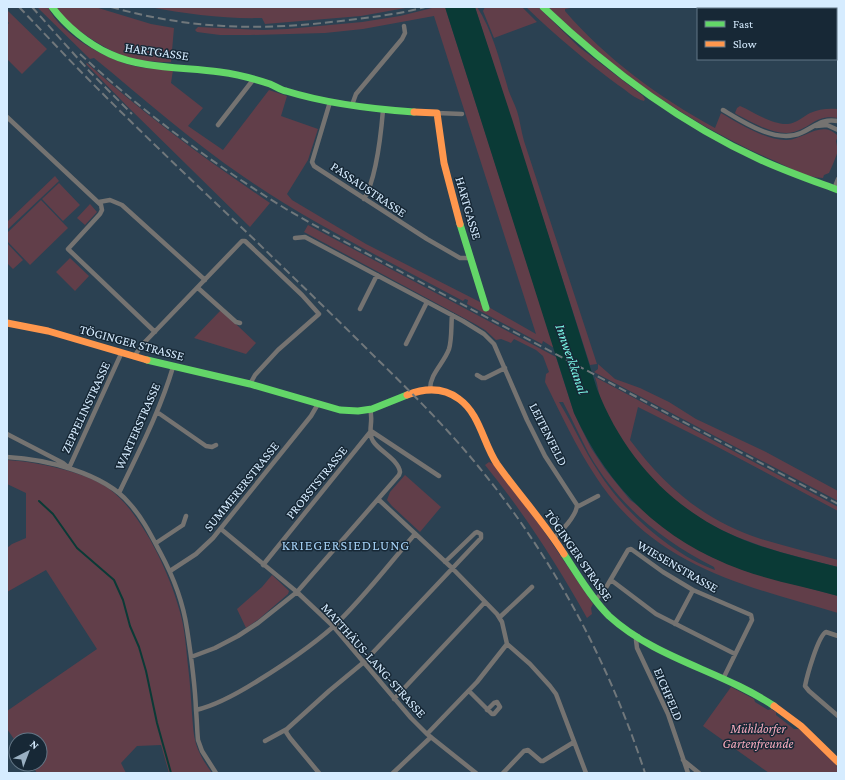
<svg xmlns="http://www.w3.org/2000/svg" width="845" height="780" font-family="'Crimson Pro',serif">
<rect width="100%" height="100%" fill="#2b4152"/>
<path fill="#613e49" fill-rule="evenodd" d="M37,7H48C60,35 110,62 139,67C150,69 162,69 173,70L171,83L203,108L188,126L223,150L269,90L287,96L281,116L318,129L308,160L287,194L292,200L366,244L478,301L536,334L434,16L363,29L325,33L250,35H220L197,32L195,30L198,27L263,30L287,29L362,22L400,16L436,7H445L554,348L543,341L542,344L467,304L468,300L465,299L463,301C390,262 312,224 244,177C191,141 143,98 94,58L90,59Z
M56,7H95L151,24L174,28L171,62C159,62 146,62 134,59C112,55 67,26 56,7Z
M149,7H411L361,16L265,24L262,18C224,19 187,14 149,7Z
M475,7H477C492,30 499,58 507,85C509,94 514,102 517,111C520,120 521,131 524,141L597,364L590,365Z
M485,7H522L537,22L494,38L483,11Z
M526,7H538L579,47L643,96L645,99L644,101C635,99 626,90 618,85C586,61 555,35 526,7Z
M548,7H575L565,9V11C606,59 660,98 715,128L721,113C738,123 767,141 787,140C805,139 822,119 838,136L836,141L838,151L833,164L829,173L824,175L823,178C807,178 790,168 775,161C689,124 615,72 548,7Z
M7,10L47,49L22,74L7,59V25L9,23L7,21Z
M87,63C145,115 205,159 270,203L250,227L127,106L86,64Z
M740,106C754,112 772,125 788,124C796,123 803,117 810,113C818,109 829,108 838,109V118C816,114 812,127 794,132C775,137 752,122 736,114L735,113L737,108Z
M55,176L59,181L7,230V222Z
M59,183L80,205L63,221L42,199Z
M41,200L68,228L30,265L7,241V233Z
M90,204L97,212L85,225L77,218Z
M308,225L556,357L574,413L582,430L591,448L605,469L630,500L707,555L743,570L838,596V613C743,585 655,567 596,477C576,447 561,414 545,382L546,374L549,372L543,356L536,350L514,339L511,343L501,339L496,340L485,330L475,324L304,232ZM559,402H563C572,419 580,437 589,454C619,506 661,540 714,567L715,570C671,554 622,510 598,471C583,449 573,424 559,402Z
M8,244L23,260L13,269L7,263Z
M70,258L89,276L75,291L56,272Z
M221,310L256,343L246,354L194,338Z
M598,364L615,379L640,388L669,402L696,419L766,452L838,491V501L594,372L598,369Z
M595,377L838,507V511L714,445L638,407L630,440C665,487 705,521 761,539C787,547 813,553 838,560V567C807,559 775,552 745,540C680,516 627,464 601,400C598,392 598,385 595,377Z
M7,460C37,462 83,471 108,488C141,511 170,574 180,612C185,629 186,648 188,666C190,682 191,698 192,714C193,724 193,734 196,744C199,754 206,765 212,773H169L161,745L137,746L121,763L126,773H37L31,764H40V740H16V742L7,729V711L97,649L46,570L7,592V548L12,544L26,538V493L7,484Z
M489,462L493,464L541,527L593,604L591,608L592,614L587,618C557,564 524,513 485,465Z
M405,475L441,507L420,532L392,506L387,500L390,492Z
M272,575L287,589L289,591L288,594L259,619L246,628L237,609L262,587Z
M731,687L754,699L755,702L768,710L771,709L776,712V715L794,729H799C808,738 831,756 837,767C838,769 838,771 838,773H769L703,726Z"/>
<path fill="#0a3a36" d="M445,7H475L512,119L597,389C624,458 675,513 744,540C774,552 807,559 838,567V596C806,587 773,581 742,570C662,541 609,489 574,413Z"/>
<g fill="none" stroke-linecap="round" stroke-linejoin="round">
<path stroke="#0a3a36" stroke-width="2" d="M39,501L53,514L77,548L114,580L123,600L130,626L139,647L146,671L157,723L171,773"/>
<path stroke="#757371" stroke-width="4.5" d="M330,102L312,162L314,166L427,239L460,258H471
M352,105L356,94L402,39L405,33L404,26
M723,110C743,122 776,144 801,133C815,127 821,118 838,121
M437,113L462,114
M7,117L101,205L102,210L100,214L68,249L155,332
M218,125L253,80
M816,126L827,125L838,130
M834,189L838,179
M364,199C376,179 381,134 383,110
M99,202L110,200L122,205L205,280
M295,238L305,237L463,321L484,334L494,344L527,420L545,456L577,505C577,515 561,532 554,538
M198,288L236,322L240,323
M360,309L377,275
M406,344L427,302
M134,357L141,346L242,241H245L302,295L319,314L278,350L255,375L250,384
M477,375L482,378H485L505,368
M430,389C430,374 444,363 449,349C452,339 451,326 452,315
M157,412L206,446L212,447L216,445
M371,431L439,476
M7,434L63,463L69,468
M7,457C45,459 104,473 129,503C142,517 151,535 160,552C173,576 183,601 187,629C191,655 195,683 196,710C197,720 197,730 198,740L202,751L216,773
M69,468L121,354
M119,493C139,451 160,411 173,367
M378,499L452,568L497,614L502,622L507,644L530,664L550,686L556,694L586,773
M577,507L598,496
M221,529L297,592L333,626L411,718L427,734L476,773
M156,543L183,525L186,516
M263,565L371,431
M170,571L196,554L213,538L311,416L318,404
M611,580L656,614L735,654
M595,600L604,591L628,550L631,549L663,572L693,590L751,615L752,620L723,679
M500,617L532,587
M675,624L693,590
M638,636L636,640L637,648L668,714L688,773
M838,636L826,632C818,636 807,676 805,686L809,691L838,716
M191,657L215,648L238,636L258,623L297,592L399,475L400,472C399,460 379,451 373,441C367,432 374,420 370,410
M469,691L492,714H494L500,707L497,702L494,703L487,710
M394,699L485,602
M196,710C218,705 240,692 259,680C285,664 310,647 333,627C362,600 389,564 415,534
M427,734L477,682L507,644
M265,741L287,729
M683,760L699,773
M319,773L290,738L286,732L287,729L329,691L364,662L481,538V534L477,532L475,533L445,562
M393,773L431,737
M503,773L524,751L528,750L541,761H543L574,742"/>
<path stroke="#63d668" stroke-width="7" d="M52,7C66,26 88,44 110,54C142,69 185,67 220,72C235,74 255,79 270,84C275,86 281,90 286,91C328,104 371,109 414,112
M543,7C607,68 678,122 759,159C785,171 811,180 838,190
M460,224L486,308
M147,360L250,384L340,410L358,411L372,409L407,395
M564,554C578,575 591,598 609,616C656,659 722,671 774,706"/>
<path stroke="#ff974d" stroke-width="7" d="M414,112L437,113L444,163L460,224
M7,323L48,331L147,360
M407,395C425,388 443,387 459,399C480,414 483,443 497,464C519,495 544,522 564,554
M774,706L801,726L838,762"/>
<path stroke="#70777b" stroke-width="2" stroke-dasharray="8 4" stroke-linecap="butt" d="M19,7C46,35 72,63 99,90C151,142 205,193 259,244C297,281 336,318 374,356C410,391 446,427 478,466C552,556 609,662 645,773
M32,7L90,72L132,114
M111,7C193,30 263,31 348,20C374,17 400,14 425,7
M80,54C143,112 213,164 286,209C310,223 334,236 358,249L838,504"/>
</g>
<g text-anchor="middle" stroke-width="3" stroke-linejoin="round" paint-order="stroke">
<g font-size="13" fill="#d6ecff" stroke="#172836">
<text transform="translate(157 51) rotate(8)" y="5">HARTGASSE</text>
<text transform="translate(369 189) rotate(34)" y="5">PASSAUSTRASSE</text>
<text transform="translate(469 208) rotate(74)" y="5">HARTGASSE</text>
<text transform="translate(132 342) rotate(15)" y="5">TÖGINGER STRASSE</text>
<text transform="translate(85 407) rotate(-65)" y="5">ZEPPELINSTRASSE</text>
<text transform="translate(137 426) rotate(-66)" y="5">WARTERSTRASSE</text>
<text transform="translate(549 434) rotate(63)" y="5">LEITENFELD</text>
<text transform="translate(316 482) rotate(-51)" y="5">PROBSTSTRASSE</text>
<text transform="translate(241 486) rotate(-51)" y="5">SUMMERERSTRASSE</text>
<text transform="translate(579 555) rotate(55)" y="5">TÖGINGER STRASSE</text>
<text transform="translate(678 566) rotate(30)" y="5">WIESENSTRASSE</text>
<text transform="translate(374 660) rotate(48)" y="5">MATTHÄUS-LANG-STRASSE</text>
<text transform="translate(669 694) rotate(67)" y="5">EICHFELD</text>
</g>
<g font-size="13" font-style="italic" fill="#f4a8ba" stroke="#172836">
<text x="758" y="733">Mühldorfer<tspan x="758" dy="15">Gartenfreunde</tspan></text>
</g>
<g font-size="14" font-style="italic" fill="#7bf8e8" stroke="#172836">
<text transform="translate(572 359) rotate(71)" y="5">Innwerkkanal</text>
</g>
<g font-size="14" letter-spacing="1" fill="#a2cef2" stroke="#172836">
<text x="346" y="550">KRIEGERSIEDLUNG</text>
</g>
</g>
<rect width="845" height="780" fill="none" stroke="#d6ecff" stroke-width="16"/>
<rect x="697" y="8" width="140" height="52" fill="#172836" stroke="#637686"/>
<rect x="705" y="21" width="20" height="6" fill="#63d668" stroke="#637686"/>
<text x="733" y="28" font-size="12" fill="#d6ecff">Fast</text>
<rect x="705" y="41" width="20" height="6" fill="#ff974d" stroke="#637686"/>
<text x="733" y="48" font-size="12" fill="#d6ecff">Slow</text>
<g transform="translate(28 752) rotate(42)"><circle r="19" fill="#172836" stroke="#637686"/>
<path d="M0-3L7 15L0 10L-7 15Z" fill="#9ab0c2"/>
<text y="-6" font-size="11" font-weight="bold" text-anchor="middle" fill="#d6ecff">N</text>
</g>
</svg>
